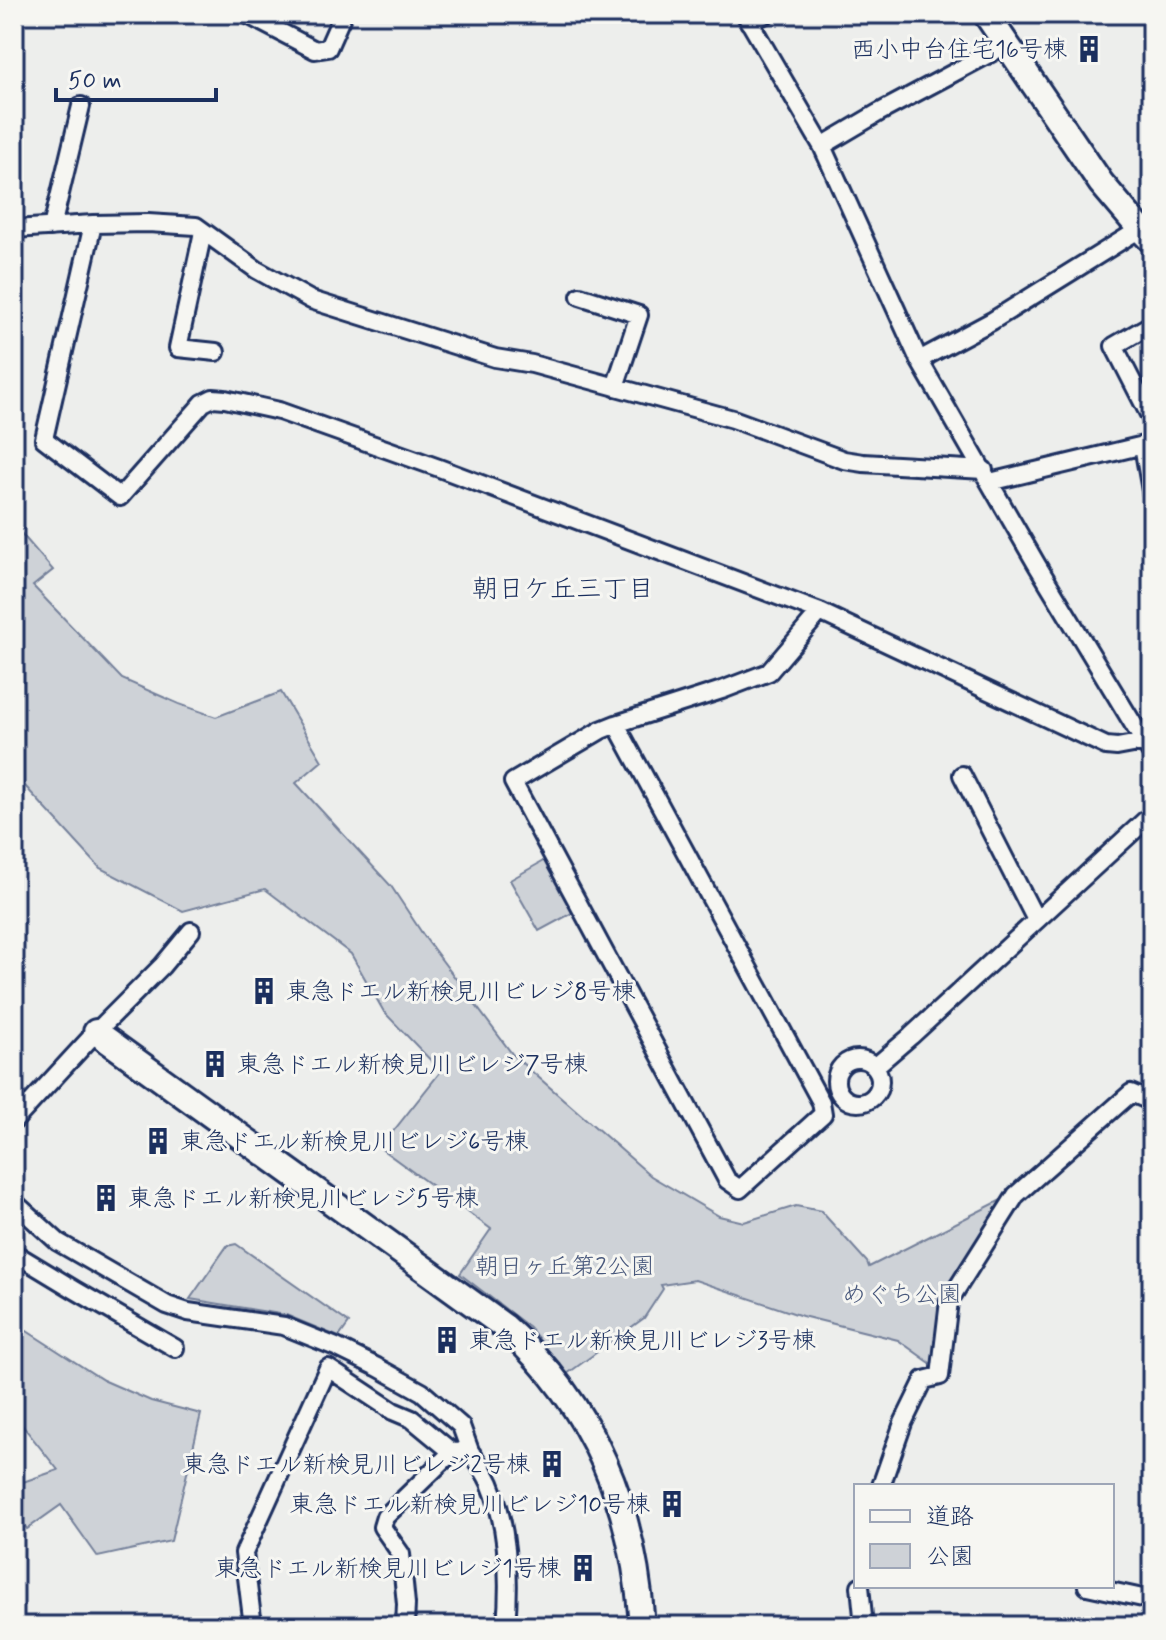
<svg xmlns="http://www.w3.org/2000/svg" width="1166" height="1640" font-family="Mynerve,'Klee One',sans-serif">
<rect width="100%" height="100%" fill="#edeeec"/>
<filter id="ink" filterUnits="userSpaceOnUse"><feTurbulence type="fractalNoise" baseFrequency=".0125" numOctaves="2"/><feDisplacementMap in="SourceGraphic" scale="16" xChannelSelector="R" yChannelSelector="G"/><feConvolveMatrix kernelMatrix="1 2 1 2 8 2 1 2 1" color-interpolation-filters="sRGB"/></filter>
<g filter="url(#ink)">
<path fill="#ced2d7" stroke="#74809a" stroke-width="2" d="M14,525L53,570L33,586L122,679L179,704L216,717L281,692L322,761L296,783L391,886L426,939L513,1055L651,1176L719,1216L744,1222L796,1206L821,1211L867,1262L869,1267L1007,1197L941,1303L933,1365L898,1340L802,1316L695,1280L661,1285L663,1289L644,1318L567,1374L529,1327L460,1274L491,1229L380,1148L441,1071L384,1012L351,954L265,889L183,911L100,868L14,774Z
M545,860L574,912L539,931L510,880Z
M236,1244L349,1323L339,1337L286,1315L190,1299L227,1246Z
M16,1324L103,1380L151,1401L201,1414L171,1541L98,1557L61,1505L27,1529L14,1511V1485L58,1470L14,1415V1325Z"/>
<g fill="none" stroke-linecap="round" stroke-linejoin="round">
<g stroke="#1b2f5e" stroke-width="22">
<path id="street" d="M246,14L315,50L328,48L343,14
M745,14L822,146L919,360L1037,565L1152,755
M749,22L766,14
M822,146L878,113L1006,45
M93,224L44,439L120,497L203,403L213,398L225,399L279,411L439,468L820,612L769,672L722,690L616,724L601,730L513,782L727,1180L740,1189L823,1114L821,1102L616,724
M52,227L81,106
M14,229L93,224L148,223L196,226L257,270L311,300L495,358L532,364L733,419L844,460L863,463L984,470
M203,232L178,348L216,352
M580,296L639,315L615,387
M1152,324L1114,346L1152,420
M919,360L992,321L1140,229
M1143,446L1152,496
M990,482L1152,443
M820,612L1106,746L1117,747L1144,742
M962,775L1036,920
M836 1081a22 22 0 1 1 44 0a22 22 0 1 1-44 0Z
M876,1066L911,1036L1152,814
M14,1121L96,1032L162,966L191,931
M14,1202L58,1242L167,1305L188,1312L284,1326L336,1347L377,1367L422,1392L461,1426L470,1451
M14,1253L75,1290L175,1348
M881,1486L903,1423L924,1380L940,1376L949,1301L1016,1195L1131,1093L1152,1102
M860,1586L864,1626
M1087,1586L1152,1600
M253,1626L244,1553L328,1368L393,1411L412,1419L452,1452L470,1451C477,1461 485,1472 490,1483C508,1526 510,1580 506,1626
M405,1626L406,1604L401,1554L382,1527L385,1517L452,1452"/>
</g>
<g stroke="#1b2f5e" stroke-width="30">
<path id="secondary" d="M986,14L1101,183L1140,229L1152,241
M96,1032L505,1327C595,1407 634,1508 642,1626"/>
</g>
<use href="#street" stroke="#f6f6f2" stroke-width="16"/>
<use href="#secondary" stroke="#f6f6f2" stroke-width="24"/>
</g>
</g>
<defs>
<g id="building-bare" transform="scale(2.16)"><path d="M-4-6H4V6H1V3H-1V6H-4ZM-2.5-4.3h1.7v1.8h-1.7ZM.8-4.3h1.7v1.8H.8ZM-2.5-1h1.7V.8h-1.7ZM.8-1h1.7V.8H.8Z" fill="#1b2f5e" stroke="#f6f6f2" stroke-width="2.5" paint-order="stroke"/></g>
</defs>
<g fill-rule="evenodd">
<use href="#building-bare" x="1089" y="49"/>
<use href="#building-bare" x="264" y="991"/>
<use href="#building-bare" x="215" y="1064"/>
<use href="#building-bare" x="158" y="1141"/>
<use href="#building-bare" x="106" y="1198"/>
<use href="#building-bare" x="447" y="1340"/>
<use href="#building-bare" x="552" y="1464"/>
<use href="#building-bare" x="672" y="1504"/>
<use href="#building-bare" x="583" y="1568"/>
</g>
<g text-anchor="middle" stroke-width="6" stroke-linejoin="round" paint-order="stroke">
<g font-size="24" fill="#1b2f5e" stroke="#f6f6f2" text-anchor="start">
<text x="1067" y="57" text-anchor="end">西小中台住宅16号棟</text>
<text x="286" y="999">東急ドエル新検見川ビレジ8号棟</text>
<text x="237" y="1072">東急ドエル新検見川ビレジ7号棟</text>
<text x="180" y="1149">東急ドエル新検見川ビレジ6号棟</text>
<text x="128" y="1206">東急ドエル新検見川ビレジ5号棟</text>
<text x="469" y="1348">東急ドエル新検見川ビレジ3号棟</text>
<text x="530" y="1472" text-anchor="end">東急ドエル新検見川ビレジ2号棟</text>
<text x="650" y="1512" text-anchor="end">東急ドエル新検見川ビレジ10号棟</text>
<text x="561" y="1576" text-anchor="end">東急ドエル新検見川ビレジ1号棟</text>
</g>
<g font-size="24" fill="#48587c" stroke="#f6f6f2">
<text x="565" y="1274">朝日ヶ丘第2公園</text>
<text x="902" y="1302">めぐち公園</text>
</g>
<g font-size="26" fill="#1b2f5e" stroke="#f6f6f2">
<text x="563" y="597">朝日ケ丘三丁目</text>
</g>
</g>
<rect width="1166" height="1640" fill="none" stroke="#f6f6f2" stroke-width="48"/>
<rect x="24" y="24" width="1118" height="1592" fill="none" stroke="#1b2f5e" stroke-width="3" filter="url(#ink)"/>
<rect x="854" y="1484" width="260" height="104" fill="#f6f6f2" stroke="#9ea6b7" stroke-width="2"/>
<rect x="870" y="1510" width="40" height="12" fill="#f6f6f2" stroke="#9ea6b7" stroke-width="2"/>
<text x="926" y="1524" font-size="24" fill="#1b2f5e">道路</text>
<rect x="870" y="1544" width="40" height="24" fill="#ced2d7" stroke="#9ea6b7" stroke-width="2"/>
<text x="926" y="1564" font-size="24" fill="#1b2f5e">公園</text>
<path d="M56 88v12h160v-12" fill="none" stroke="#1b2f5e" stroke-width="4"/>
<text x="68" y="88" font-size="24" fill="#1b2f5e" stroke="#f6f6f2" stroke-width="6" paint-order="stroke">50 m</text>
</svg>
